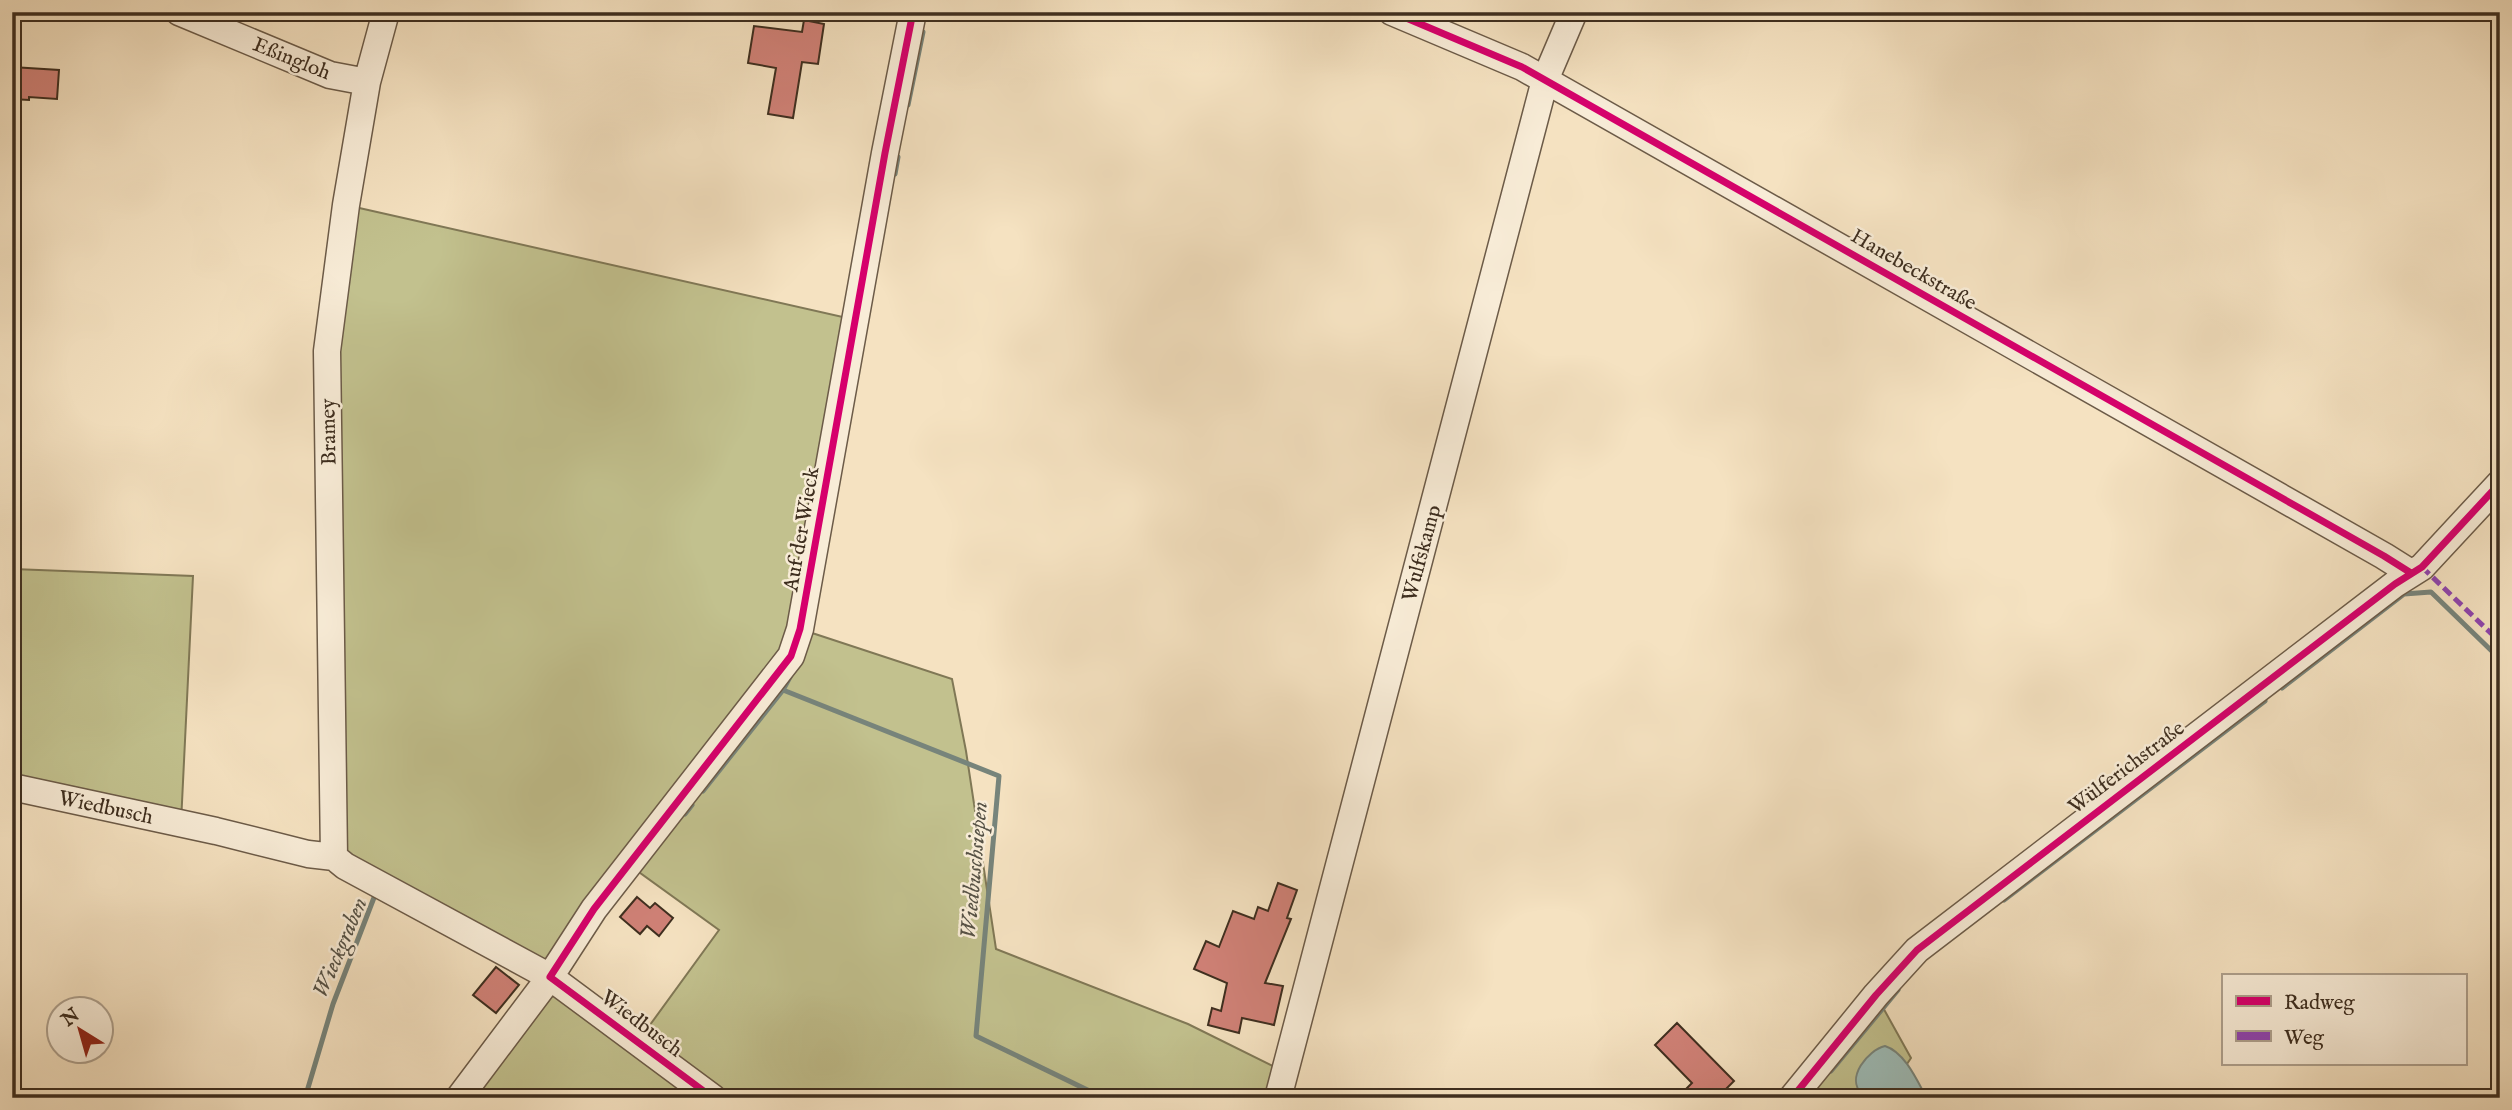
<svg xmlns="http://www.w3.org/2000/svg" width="2512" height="1110" font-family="'IM FELL English',serif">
<rect width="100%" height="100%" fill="#f5e2c1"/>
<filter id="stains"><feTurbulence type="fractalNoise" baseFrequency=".00286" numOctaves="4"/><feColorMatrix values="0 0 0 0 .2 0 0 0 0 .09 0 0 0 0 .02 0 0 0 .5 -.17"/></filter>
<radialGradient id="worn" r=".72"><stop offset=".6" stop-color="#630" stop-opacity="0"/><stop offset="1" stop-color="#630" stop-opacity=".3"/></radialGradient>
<path fill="#c2c18e" stroke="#807856" stroke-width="2" d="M346,205L856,320L800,629L952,679L966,751L996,949L1188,1024L1279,1069L1272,1098H716L639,1040L719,930L629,865L550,977L713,1098H459L550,976L345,866L327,351Z
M13,569L193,576L181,823L12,790Z
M1876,995L1911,1058L1884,1098H1792Z"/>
<path fill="#9dbdb9" stroke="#77847b" stroke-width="2" d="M1885,1046C1904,1052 1916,1078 1925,1095L1924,1098H1887L1875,1094H1862C1845,1078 1868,1050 1885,1046Z"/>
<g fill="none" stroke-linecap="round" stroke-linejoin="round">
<path stroke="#77847b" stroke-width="5" d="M908,105L923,32
M895,174L898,157
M2282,688L2404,594L2431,592L2500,659
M783,690L999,776L976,1036L1104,1098
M703,791L783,690L790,677
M685,814L692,805
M2004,900L2265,701
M1831,1071L1898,990
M305,1098L333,1004L375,895L378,896"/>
</g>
<path fill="#d08177" stroke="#3e2e1f" stroke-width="2" d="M804,20L824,24L818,64L802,62L793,118L768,114L776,68L748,63L754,26L802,32Z
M12,67L59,70L57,99L29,97V100L12,99Z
M1278,883L1297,890L1287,918L1291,919L1265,983L1283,986L1274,1025L1242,1018L1239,1033L1208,1025L1212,1008L1221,1011L1227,983L1194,969L1206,941L1219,947L1233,911L1254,919L1258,907L1268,911Z
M637,897L650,908L655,903L673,918L659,936L647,926L640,934L620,917Z
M496,967L519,985L496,1013L473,995Z
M1677,1023L1734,1081L1717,1098H1677L1692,1083L1655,1045Z"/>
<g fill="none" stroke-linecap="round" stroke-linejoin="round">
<g stroke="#6c5b48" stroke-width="29">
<path id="minor" d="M179,12L330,75L367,82
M1392,12L1522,67L2384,556L2411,573
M12,787L216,831L308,854L334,857L345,866L550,977L713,1098
M334,857L327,351L346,205L367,82L386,12
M459,1098L550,977L594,909L791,656L800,629L885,153L913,12
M1278,1098L1545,80L1574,12
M1792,1098L1876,995L1917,950L2395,584L2422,567L2500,483"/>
</g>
<use href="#minor" stroke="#f8ecd7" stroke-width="26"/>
<path stroke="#8e44ad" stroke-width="5" stroke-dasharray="10 5" stroke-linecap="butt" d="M2422,567L2500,642"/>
<g stroke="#f8ecd7" stroke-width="11">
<path id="cycleway" d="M1392,12L1522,67L2384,556L2411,573
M713,1098L550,977L594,909L791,656L800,629L885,153L913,12
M1792,1098L1876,995L1917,950L2395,584L2422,567L2500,483"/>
</g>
<use href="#cycleway" stroke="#d6006c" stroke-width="7"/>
</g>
<g text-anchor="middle" stroke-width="5" stroke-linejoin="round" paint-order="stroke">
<g font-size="21" fill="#3e2e1f" stroke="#f8ecd7">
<text transform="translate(292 58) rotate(22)" y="7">Eßingloh</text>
<text transform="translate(1914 269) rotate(30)" y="7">Hanebeckstraße</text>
<text transform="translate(328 432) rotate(-91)" y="7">Bramey</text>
<text transform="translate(801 529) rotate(-80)" y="7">Auf der Wieck</text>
<text transform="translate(1421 553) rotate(-75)" y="7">Wulfskamp</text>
<text transform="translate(2126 767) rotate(-37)" y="7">Wülferichstraße</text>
<text transform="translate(106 807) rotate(12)" y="7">Wiedbusch</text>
<text transform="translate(642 1023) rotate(37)" y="7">Wiedbusch</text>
</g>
<g font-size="23" font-style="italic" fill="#565246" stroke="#f8ecd7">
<text transform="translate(973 870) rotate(-85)" y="8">Wiedbuschsiepen</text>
<text transform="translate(339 947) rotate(-67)" y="8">Wieckgraben</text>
</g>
</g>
<rect width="2512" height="1110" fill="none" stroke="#f5e2c1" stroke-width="42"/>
<rect x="14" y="14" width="2484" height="1082" fill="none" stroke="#3e2e1f" stroke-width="3.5"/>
<rect x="21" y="21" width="2470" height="1068" fill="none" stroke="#3e2e1f" stroke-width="2"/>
<rect x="2222" y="974" width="245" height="91" fill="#f8ecd7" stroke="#aea08d" stroke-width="2"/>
<rect x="2236" y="996" width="35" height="10" fill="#d6006c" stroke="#aea08d" stroke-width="2"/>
<text x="2284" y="1009" font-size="21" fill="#3e2e1f">Radweg</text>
<rect x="2236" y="1031" width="35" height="10" fill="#8e44ad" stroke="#aea08d" stroke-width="2"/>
<text x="2284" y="1044" font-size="21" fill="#3e2e1f">Weg</text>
<g transform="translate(80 1030) rotate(323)"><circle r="33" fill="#f8ecd7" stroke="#aea08d" stroke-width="2"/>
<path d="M0-5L12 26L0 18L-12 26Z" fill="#8f2418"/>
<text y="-10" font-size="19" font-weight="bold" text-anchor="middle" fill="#3e2e1f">N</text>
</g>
<rect width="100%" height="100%" filter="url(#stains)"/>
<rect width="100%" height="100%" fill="url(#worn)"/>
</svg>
